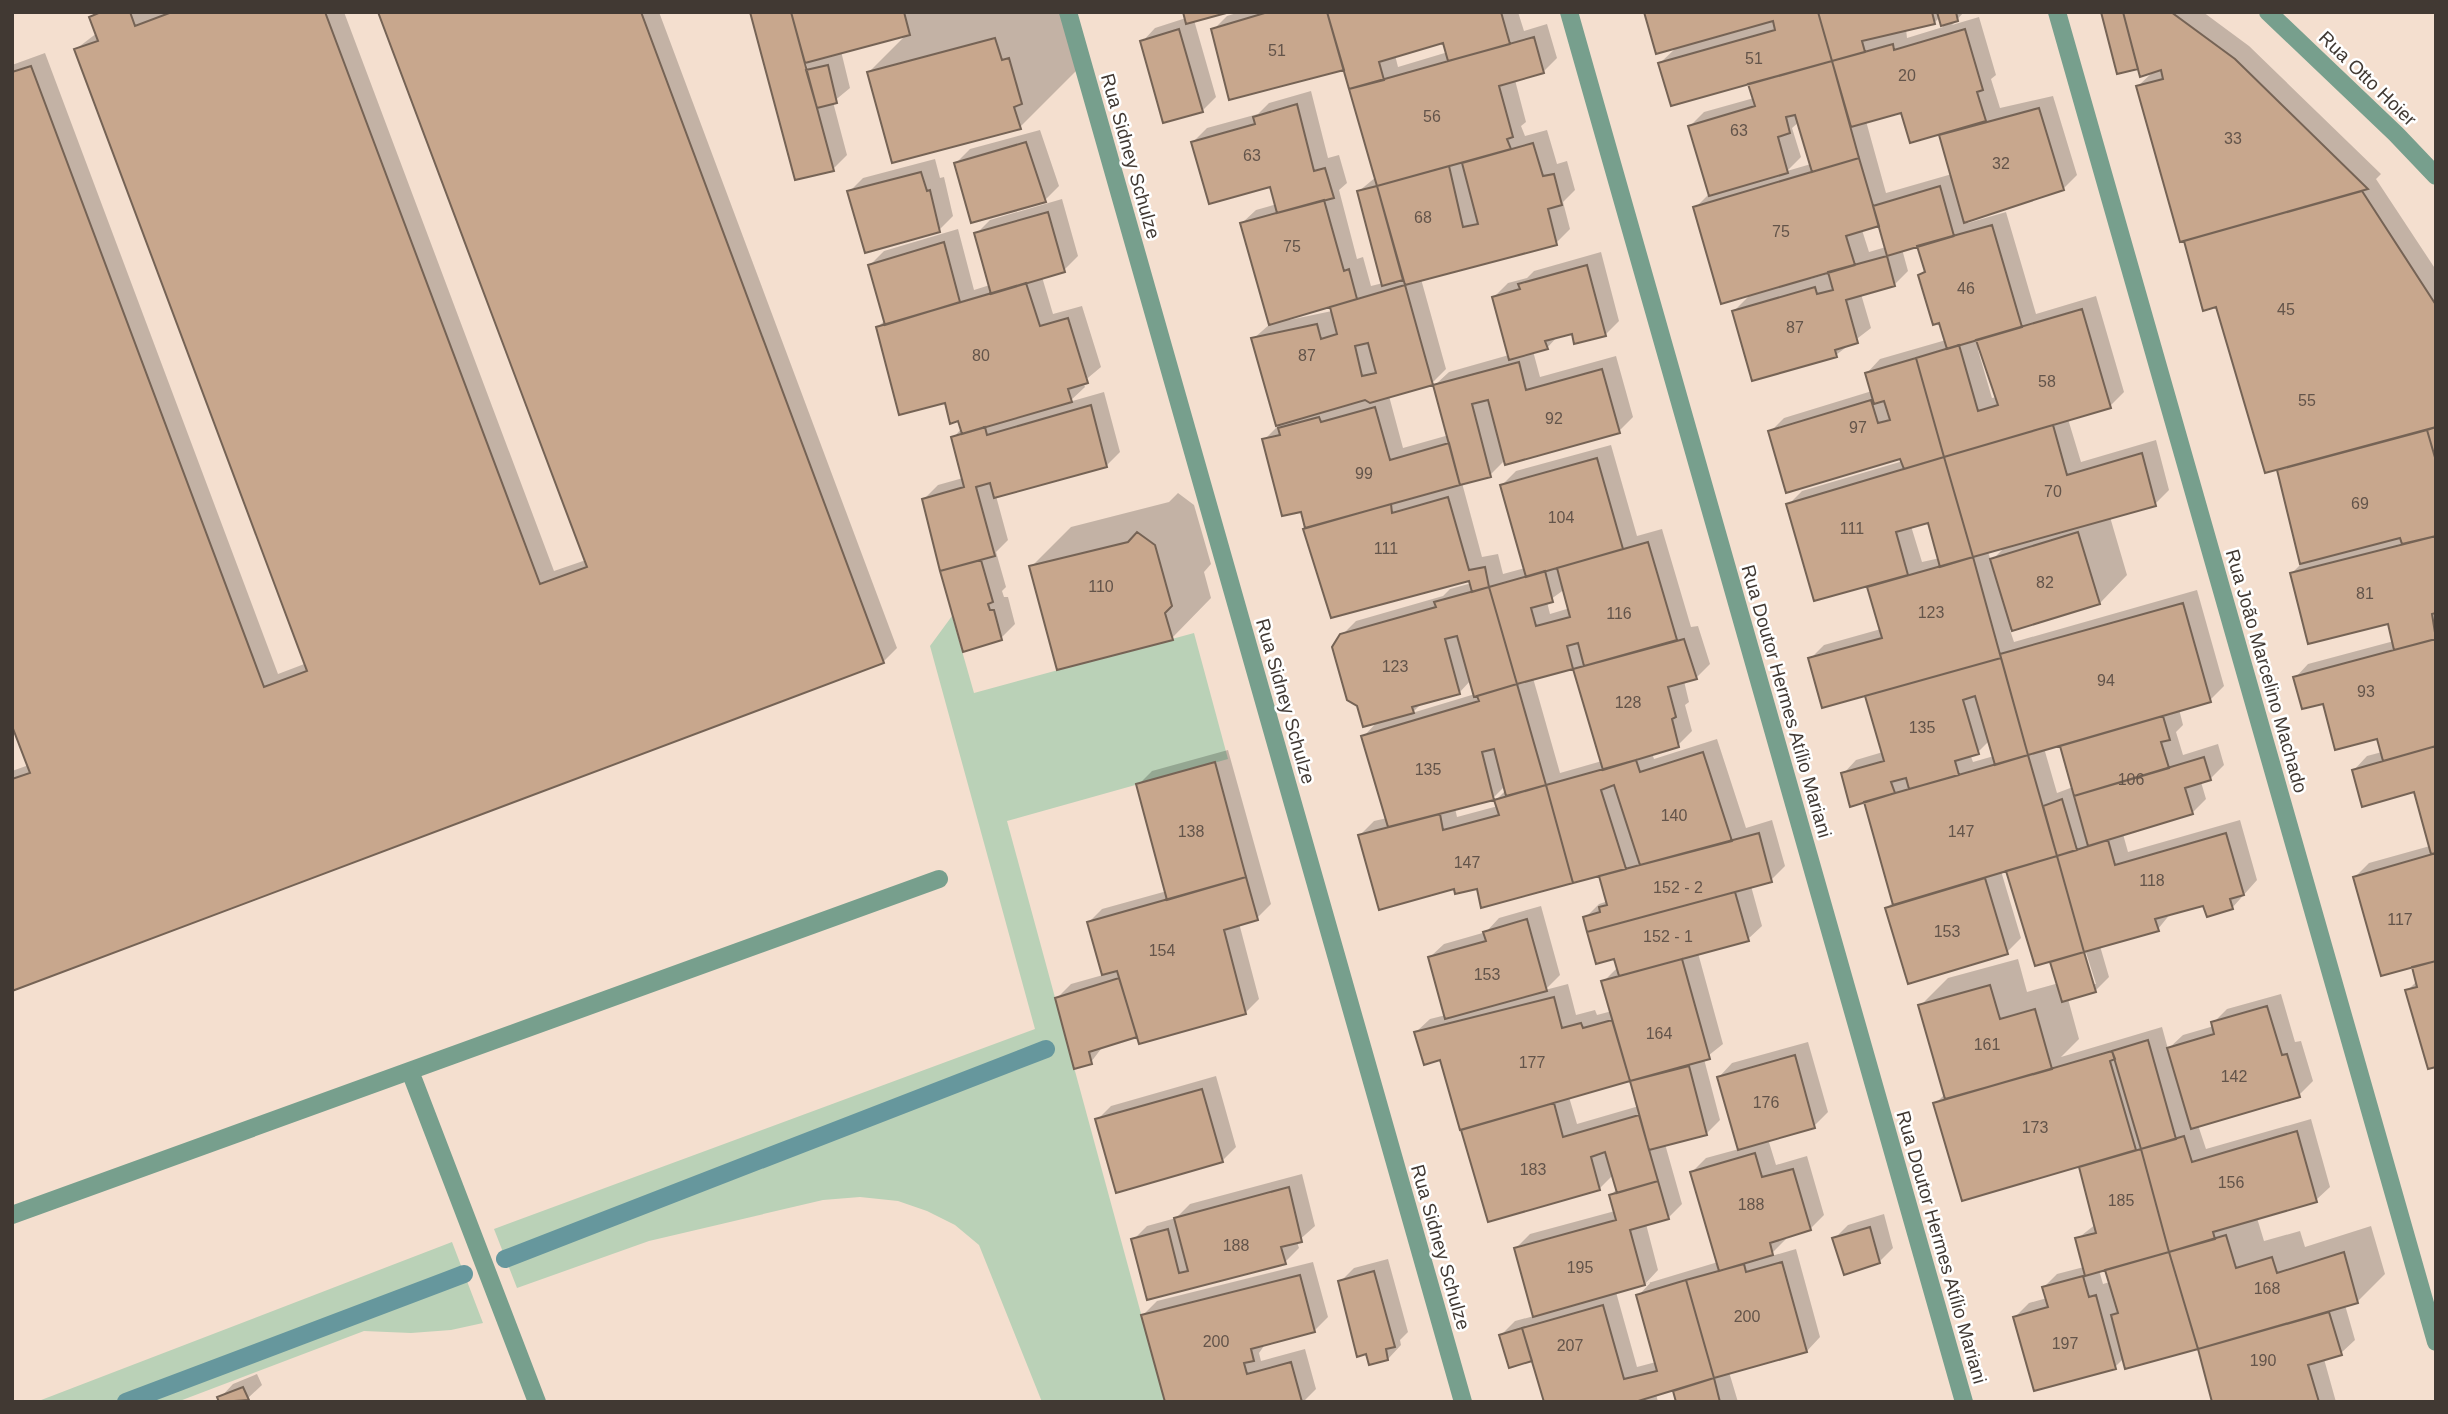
<svg xmlns="http://www.w3.org/2000/svg" width="2448" height="1414" font-family="Helvetica,sans-serif">
<rect width="100%" height="100%" fill="#f4dfcf"/>
<path fill="#bad1b7" d="M952,616L974,693L1194,633L1228,759L1007,821L1165,1402H1042L979,1245L955,1225L927,1211L898,1201L860,1197L823,1200L649,1241L517,1288L494,1229L1035,1029L930,646Z
M452,1242L483,1323L451,1330L411,1333L364,1331L177,1402H36Z"/>
<path fill="#0003" fill-rule="evenodd" d="M96,12H344L554,571L586,560L380,12H659L897,648L883,662L12,989V771L29,765L12,721V65L45,53L278,674L307,663L76,49L97,33L91,17Z
M793,12H1077L1083,64L1020,127L869,72L907,34L841,51L850,88L833,102L847,155L833,169L807,79L810,78Z
M1240,12H1518L1524,31L1547,24L1557,58L1543,72L1515,80L1526,122L1521,126L1525,136L1547,130L1557,164L1567,161L1575,190L1563,202L1570,229L1556,243L1421,279L1446,369L1432,383L1389,396L1403,448L1449,435L1435,385L1449,372L1509,355L1494,297L1508,283L1527,278L1534,271L1601,252L1619,321L1606,334L1573,332L1558,336L1547,348L1533,351L1540,377L1616,356L1633,417L1619,431L1505,460L1490,475L1462,483L1482,557L1498,554L1503,574L1525,568L1502,485L1516,471L1611,445L1637,536L1662,529L1691,627L1698,626L1710,664L1696,678L1684,681L1689,702L1685,705L1692,731L1678,745L1652,753L1654,759L1717,739L1746,828L1772,820L1785,866L1771,880L1751,886L1762,926L1748,939L1698,953L1723,1044L1704,1059L1720,1120L1706,1134L1665,1144L1682,1204L1668,1218L1646,1224L1658,1270L1645,1284L1718,1262L1692,1172L1706,1158L1739,1149L1719,1077L1732,1063L1808,1042L1828,1112L1814,1126L1768,1139L1776,1165L1807,1156L1824,1215L1810,1229L1785,1236L1786,1239L1768,1257L1796,1249L1820,1337L1807,1351L1729,1372L1738,1402H1678L1674,1388L1656,1394L1658,1402H1546L1533,1359L1501,1335L1515,1321L1534,1316L1516,1248L1530,1234L1615,1211L1611,1195L1617,1189L1613,1175L1600,1188L1489,1220L1441,1058L1416,1032L1430,1019L1446,1015L1430,957L1444,944L1486,932L1499,918L1541,906L1560,975L1545,990L1568,984L1576,1015L1595,1010L1597,1015L1612,1011L1603,982L1618,967L1615,957L1597,962L1585,918L1599,904L1608,901L1600,874L1455,887L1360,835L1374,821L1387,818L1363,737L1379,720L1341,636L1356,621L1443,596L1450,589L1472,583L1471,579L1305,530L1307,527L1302,510L1264,440L1278,426L1253,339L1270,324L1242,223L1256,210L1277,204L1271,184L1193,142L1207,128L1258,114L1269,103L1311,91L1328,158L1339,155L1347,183L1339,190L1357,259L1363,257L1371,286L1383,283L1359,191L1376,177L1345,68L1213,30L1227,16ZM1444,41L1448,52L1398,67L1395,55ZM1331,305L1332,311L1289,320V317ZM1565,589L1570,608L1550,614L1547,602ZM1574,667L1602,761L1560,773L1533,678ZM1471,680L1475,694L1412,713L1422,703L1459,693ZM1506,785V790L1496,800L1498,806L1457,817L1455,808L1493,798ZM1631,1079L1639,1106L1577,1124L1569,1097ZM1651,1282L1638,1296L1656,1362L1637,1367L1616,1292Z
M1645,12H1964L1952,25L1979,17L1996,75L1991,79L2000,108L2053,96L2077,175L2063,189L1968,220V223L2006,212L2036,314L2096,296L2124,392L2110,406L2068,419L2081,462L2156,440L2169,490L2155,504L2110,517L2127,575L2100,603L2010,630L2014,642L2197,590L2224,686L2210,700L2179,709L2183,725L2176,732L2183,755L2218,744L2224,765L2210,779L2201,782L2206,799L2192,813L2123,834L2128,852L2240,820L2257,880L2232,908L2205,904L2171,913L2158,929L2100,946L2109,977L2095,991L2068,999L2079,1039L2061,1057L2162,1027L2168,1049L2183,1035L2214,1026L2213,1023L2227,1009L2281,994L2295,1042L2301,1041L2313,1081L2299,1095L2198,1125L2206,1149L2311,1119L2330,1187L2316,1200L2257,1218L2264,1241L2300,1231L2305,1247L2371,1226L2385,1274L2357,1302L2345,1305L2355,1340L2341,1353L2324,1359L2336,1402H2214L2200,1349L2204,1345L2124,1358L2115,1367L2015,1317L2029,1303L2047,1298L2044,1287L2057,1274L2084,1267L2077,1239L2096,1224L2080,1165L1935,1104L1945,1094L1920,1006L1948,978L2018,959L2027,992L2059,983L2052,962L2057,958L2007,869L2001,871L2021,938L2007,952L1887,908L1894,901L1865,800L1843,774L1856,760L1883,752L1867,694L1810,659L1824,645L1881,629L1868,584L1788,505L1802,491L1903,461L1901,456L1770,432L1784,418L1872,391L1867,373L1880,359L1946,340L1920,275L1926,269L1918,244L1902,249L1908,271L1894,285L1861,294L1871,328L1836,355L1734,311L1752,293L1695,208L1709,194L1690,126L1704,112L1754,98L1749,82L1660,63L1677,47ZM1940,17L1943,27L1907,38L1906,29L1934,23ZM1902,111L1940,133L1952,174L1886,193L1866,121ZM1799,122L1811,164L1787,171L1801,157L1792,128ZM1880,224L1886,247L1869,252L1862,230ZM1829,270L1831,273L1810,279L1809,276ZM1981,349L1997,397L1992,398L1978,350ZM1930,521L1940,558L1922,562L1911,526ZM2005,547L1991,561L1988,552ZM1990,740L1994,756L1973,762L1970,754L1978,752ZM2061,744L2073,787L2057,793L2044,748ZM2083,943L2096,984H2092L2080,944ZM2106,1268L2110,1282L2103,1284L2099,1270Z
M2103,12H2203L2249,46L2381,174L2376,179L2436,270V1065L2407,991L2417,981L2413,965L2355,877L2369,863L2430,846L2415,790L2354,770L2367,756L2382,752L2379,737L2324,702L2295,678L2308,664L2394,641L2389,622L2292,573L2302,563L2278,468L2217,304L2204,309L2138,86L2154,71L2139,67Z
M1186,18L1194,20L1216,97L1202,111L1142,42L1155,28Z
M1040,130L1059,186L1045,200L956,163L970,149Z
M935,159L940,178L944,177L953,216L939,230L849,192L863,178Z
M1062,199L1078,256L1064,270L1042,277L1053,314L1082,306L1101,367L1083,382L1085,387L1069,402L1104,392L1120,452L1106,466L996,496L1008,540L996,552L1006,587L1002,591L1004,597H1008L1015,624L1001,638L964,650L924,499L938,485L963,478L953,438L962,428L960,419L946,401L878,327L885,320L870,265L884,251L958,229L974,290L990,285L976,234L990,220Z
M1178,493L1194,505L1211,564L1204,572L1211,598L1172,638L1031,567L1071,527L1169,502Z
M1228,750L1271,904L1257,918L1239,923L1259,999L1245,1013L1104,1045L1091,1062L1057,998L1071,984L1103,975L1089,922L1102,909L1167,891L1138,785L1152,771Z
M1216,1076L1236,1147L1222,1161L1097,1120L1111,1106Z
M1302,1174L1315,1226L1297,1242L1299,1248L1285,1262L1148,1298L1133,1240L1147,1226L1176,1218L1190,1204Z
M1884,1214L1893,1248L1879,1262L1834,1239L1848,1225Z
M1388,1259L1408,1332L1400,1340L1401,1345L1388,1359L1340,1282L1354,1268Z
M1313,1262L1328,1317L1314,1331L1266,1343L1259,1353L1261,1361L1305,1349L1316,1389L1303,1402H1167L1143,1315L1157,1301Z
M257,1374L262,1385L248,1398L221,1402L220,1398L233,1384Z"/>
<g fill="none" stroke-linecap="round" stroke-linejoin="round">
<path stroke="#66979d" stroke-width="18" d="M505,1259L1046,1049
M126,1402L464,1274"/>
</g>
<path fill="#c8a78d" stroke="#756355" stroke-width="2" fill-rule="evenodd" d="M101,12H130L135,26L172,12H325L540,584L587,567L378,12H641L884,663L12,991V779L30,773L12,726V72L31,66L264,687L307,671L74,49L98,41L89,17Z
M750,12H791L834,171L795,180Z
M791,12H904L910,35L805,63Z
M1183,12H1230L1186,24Z
M1268,12H1327L1344,70L1229,100L1211,29Z
M1327,12H1501L1510,44L1448,61L1443,43L1379,62L1384,80L1349,89Z
M1644,12H1818L1832,61L1671,106L1658,63L1775,30L1773,21L1656,54Z
M1818,12H1932L1935,24L1862,41L1865,52L1832,61Z
M1937,12H1956L1958,21L1941,26Z
M2101,12H2123L2138,69L2117,74Z
M2123,12H2171L2235,59L2368,189L2180,242L2136,86L2163,79L2161,70L2140,77Z
M1179,29L1203,112L1163,123L1140,41Z
M1965,29L1983,90L1977,92L1986,121L1910,143L1901,113L1851,127L1832,61L1893,44L1894,50Z
M1534,37L1544,73L1499,86L1513,137L1507,139L1511,149L1377,186L1349,89Z
M995,38L1002,60L1009,58L1022,104L1014,107L1021,129L892,163L867,72Z
M1832,61L1859,158L1812,172L1795,115L1786,117L1790,133L1778,137L1788,173L1709,196L1688,126L1755,106L1748,84Z
M828,65L837,103L817,108L806,70Z
M1297,104L1314,171L1325,168L1334,198L1277,213L1270,187L1209,204L1191,142L1255,124L1253,117Z
M2039,108L2064,190L1964,223L1939,135Z
M1026,142L1046,202L971,223L954,163Z
M1533,143L1543,176L1554,174L1562,205L1548,209L1557,245L1405,285L1377,186L1449,166L1463,227L1478,224L1462,163Z
M1859,158L1879,226L1846,236L1855,265L1721,304L1693,207Z
M921,172L927,191L930,190L940,232L865,253L847,191Z
M1377,186L1403,280L1382,286L1357,191Z
M1940,186L1954,236L1887,256L1873,206Z
M2362,191L2436,305V427L2265,473L2216,307L2203,311L2184,241Z
M1324,200L1344,271L1349,269L1357,299L1269,325L1240,223Z
M1048,212L1065,272L991,294L974,233Z
M1992,225L2022,327L1947,349L1939,323L1933,325L1918,275L1925,272L1917,246Z
M944,242L960,302L885,325L868,265Z
M1887,256L1895,286L1846,300L1858,343L1835,350L1837,357L1752,381L1732,311L1815,287L1817,294L1833,290L1828,272Z
M1587,265L1606,336L1574,344L1572,334L1545,341L1548,349L1509,360L1492,297L1520,289L1518,284Z
M1026,283L1040,326L1068,318L1088,383L1068,389L1072,402L962,434L958,421L950,424L945,403L899,415L876,327Z
M1405,285L1433,385L1370,403L1365,400L1276,426L1251,338L1317,324L1321,339L1337,334L1330,307ZM1368,343L1376,373L1362,376L1355,346Z
M2082,309L2111,408L1944,457L1916,358L1959,345L1978,411L1998,405L1976,340Z
M1916,358L1944,457L1904,469L1900,459L1786,493L1768,431L1871,400L1878,423L1890,420L1884,401L1874,404L1865,373Z
M1519,362L1526,390L1602,369L1620,433L1505,465L1488,400L1472,404L1491,477L1460,485L1433,385Z
M1091,405L1107,467L994,498L990,483L976,487L995,556L940,571L922,499L964,487L951,437L985,427L987,435Z
M1375,407L1390,460L1449,443L1460,485L1305,528L1301,512L1282,516L1262,439L1280,435L1278,428L1319,417L1321,422Z
M2053,425L2067,475L2142,453L2156,506L1973,557L1944,457Z
M2436,427V461L2427,430Z
M2427,430L2436,461V536L2402,544L2400,538L2300,564L2277,470Z
M1944,457L1973,557L1940,567L1928,523L1896,532L1908,575L1814,601L1786,504Z
M1597,458L1623,549L1526,577L1500,485Z
M1448,497L1469,570L1485,567L1489,587L1472,592L1469,581L1331,618L1303,529L1391,504L1392,513Z
M1137,532L1155,545L1172,606L1165,613L1173,640L1057,670L1029,566L1128,542Z
M2078,532L2100,604L2012,631L1990,559Z
M2436,536V613L2432,614L2436,639L2394,650L2388,624L2308,644L2290,573Z
M1648,542L1677,640L1584,666L1578,643L1567,646L1573,669L1517,684L1489,587L1545,571L1553,602L1531,608L1536,626L1570,617L1557,568Z
M1973,557L2001,658L1822,708L1808,658L1882,638L1867,587Z
M981,560L993,602L988,604L990,610H994L1002,640L963,652L940,571Z
M1489,587L1517,684L1474,697L1457,636L1445,639L1460,694L1412,707L1414,713L1363,727L1357,706L1347,700L1332,647L1340,634L1436,607L1434,602Z
M2183,603L2211,702L2028,755L2000,654Z
M1684,639L1697,679L1668,687L1676,717L1672,719L1679,747L1603,770L1573,669Z
M2435,639L2436,746L2383,761L2377,739L2335,750L2323,704L2302,709L2293,677Z
M2001,658L2028,755L1995,765L1975,696L1963,700L1979,754L1955,761L1959,775L1909,789L1906,778L1891,782L1895,793L1850,807L1841,773L1884,761L1865,696Z
M1517,684L1546,785L1506,796L1494,749L1482,752L1494,800L1388,827L1361,736L1479,701L1477,696Z
M2163,716L2170,740L2161,742L2169,768L2074,796L2060,746Z
M2436,746V853L2431,854L2414,792L2362,807L2352,770Z
M1703,752L1732,841L1640,865L1614,785L1601,790L1626,869L1573,883L1546,785L1636,760L1640,772Z
M2028,755L2057,856L1893,905L1864,802Z
M2204,757L2211,780L2185,788L2193,814L2088,846L2074,796Z
M1215,762L1246,877L1167,900L1136,784Z
M1546,785L1573,883L1481,908L1477,889L1455,894L1454,889L1379,910L1358,835L1440,814L1443,830L1499,815L1494,800Z
M2062,799L2077,850L2057,856L2043,806Z
M1759,833L1772,882L1587,932L1583,917L1600,912L1599,907L1607,905L1599,876Z
M2226,833L2244,895L2230,899L2233,909L2207,917L2203,906L2155,919L2159,931L2084,952L2057,856L2108,840L2115,865Z
M2436,853V961L2381,976L2353,877Z
M2057,856L2084,952L2035,966L2006,871Z
M1246,877L1258,920L1224,930L1246,1014L1139,1044L1117,971L1102,975L1087,922Z
M1985,878L2008,954L1908,984L1885,908Z
M1735,892L1749,941L1619,976L1614,959L1596,964L1587,932Z
M1527,919L1547,991L1445,1019L1428,957L1486,941L1483,932Z
M2084,952L2096,992L2062,1002L2050,962Z
M1682,959L1710,1059L1630,1081L1601,981Z
M2436,961V1067L2428,1069L2405,990L2417,987L2412,967Z
M1119,978L1137,1037L1089,1052L1092,1064L1074,1069L1055,998Z
M1990,985L2000,1019L2035,1009L2052,1069L1945,1099L1918,1005Z
M1554,997L1562,1028L1581,1023L1583,1028L1612,1020L1630,1081L1460,1130L1440,1060L1424,1065L1414,1032Z
M2267,1006L2282,1055L2287,1054L2300,1097L2191,1129L2167,1048L2214,1034L2211,1022Z
M2148,1040L2176,1139L2141,1149L2112,1051Z
M2112,1051L2115,1059L2110,1061L2136,1150L1962,1201L1933,1103Z
M1795,1055L1815,1128L1738,1150L1717,1077Z
M1689,1066L1707,1135L1649,1150L1630,1081Z
M1202,1089L1223,1162L1116,1193L1095,1119Z
M1554,1103L1563,1137L1639,1115L1658,1181L1617,1193L1605,1152L1591,1157L1600,1190L1488,1222L1461,1130Z
M2297,1131L2317,1202L2213,1232L2215,1239L2169,1252L2141,1149L2184,1136L2192,1162Z
M2141,1149L2169,1252L2085,1276L2075,1238L2096,1233L2079,1167Z
M1755,1153L1762,1177L1793,1169L1811,1230L1770,1243L1773,1255L1719,1271L1690,1172Z
M1658,1181L1669,1219L1630,1230L1645,1285L1533,1317L1514,1248L1616,1220L1609,1195Z
M1289,1187L1302,1242L1281,1247L1286,1264L1147,1300L1131,1239L1168,1229L1179,1273L1188,1271L1174,1218Z
M1870,1227L1880,1263L1844,1275L1832,1238Z
M2226,1235L2236,1268L2272,1257L2277,1273L2344,1252L2358,1303L2198,1349L2169,1252Z
M2169,1252L2198,1349L2125,1369L2111,1315L2118,1313L2105,1270Z
M1782,1262L1807,1352L1714,1378L1686,1280L1744,1264L1746,1272Z
M1374,1271L1395,1347L1386,1349L1388,1360L1369,1365L1366,1354L1357,1357L1338,1281Z
M1300,1275L1315,1332L1251,1349L1254,1361L1244,1363L1247,1374L1291,1362L1302,1402H1165L1141,1315Z
M2083,1276L2089,1297L2096,1295L2116,1369L2034,1391L2013,1317L2048,1307L2042,1287Z
M1686,1280L1714,1378L1635,1402H1544L1522,1328L1603,1305L1624,1379L1657,1371L1636,1295Z
M2329,1312L2342,1355L2308,1365L2319,1402H2212L2198,1349Z
M1522,1328L1532,1361L1509,1368L1499,1335Z
M1714,1378L1720,1402H1676L1673,1391Z
M243,1387L249,1400L219,1402L217,1397Z"/>
<g fill="none" stroke-linecap="round" stroke-linejoin="round">
<path stroke="#779f8d" stroke-width="18" d="M1068,12L1463,1402
M1569,12L1964,1402
M2057,12L2436,1342
M2268,12L2396,134L2436,176
M410,1071L537,1402
M12,1215L939,879"/>
</g>
<g text-anchor="middle" stroke-width="5" stroke-linejoin="round" paint-order="stroke">
<g font-size="16" fill="#63544a">
<text x="1277" y="56">51</text>
<text x="1754" y="64">51</text>
<text x="1907" y="81">20</text>
<text x="1432" y="122">56</text>
<text x="1739" y="136">63</text>
<text x="2233" y="144">33</text>
<text x="1252" y="161">63</text>
<text x="2001" y="169">32</text>
<text x="1423" y="223">68</text>
<text x="1781" y="237">75</text>
<text x="1292" y="252">75</text>
<text x="1966" y="294">46</text>
<text x="2286" y="315">45</text>
<text x="1795" y="333">87</text>
<text x="981" y="361">80</text>
<text x="1307" y="361">87</text>
<text x="2047" y="387">58</text>
<text x="2307" y="406">55</text>
<text x="1554" y="424">92</text>
<text x="1858" y="433">97</text>
<text x="1364" y="479">99</text>
<text x="2053" y="497">70</text>
<text x="2360" y="509">69</text>
<text x="1561" y="523">104</text>
<text x="1852" y="534">111</text>
<text x="1386" y="554">111</text>
<text x="2045" y="588">82</text>
<text x="1101" y="592">110</text>
<text x="2365" y="599">81</text>
<text x="1931" y="618">123</text>
<text x="1619" y="619">116</text>
<text x="1395" y="672">123</text>
<text x="2106" y="686">94</text>
<text x="2366" y="697">93</text>
<text x="1628" y="708">128</text>
<text x="1922" y="733">135</text>
<text x="1428" y="775">135</text>
<text x="2131" y="785">106</text>
<text x="1674" y="821">140</text>
<text x="1191" y="837">138</text>
<text x="1961" y="837">147</text>
<text x="1467" y="868">147</text>
<text x="2152" y="886">118</text>
<text x="1678" y="893">152 - 2</text>
<text x="2400" y="925">117</text>
<text x="1947" y="937">153</text>
<text x="1668" y="942">152 - 1</text>
<text x="1162" y="956">154</text>
<text x="1487" y="980">153</text>
<text x="1659" y="1039">164</text>
<text x="1987" y="1050">161</text>
<text x="1532" y="1068">177</text>
<text x="2234" y="1082">142</text>
<text x="1766" y="1108">176</text>
<text x="2035" y="1133">173</text>
<text x="1533" y="1175">183</text>
<text x="2231" y="1188">156</text>
<text x="2121" y="1206">185</text>
<text x="1751" y="1210">188</text>
<text x="1236" y="1251">188</text>
<text x="1580" y="1273">195</text>
<text x="2267" y="1294">168</text>
<text x="1747" y="1322">200</text>
<text x="1216" y="1347">200</text>
<text x="2065" y="1349">197</text>
<text x="1570" y="1351">207</text>
<text x="2263" y="1366">190</text>
</g>
<g font-size="19" fill="#413933" stroke="#fff">
<text transform="translate(2368 78) rotate(44)" y="7">Rua Otto Hoier</text>
<text transform="translate(1131 156) rotate(74)" y="7">Rua Sidney Schulze</text>
<text transform="translate(2267 671) rotate(74)" y="7">Rua João Marcelino Machado</text>
<text transform="translate(1286 701) rotate(74)" y="7">Rua Sidney Schulze</text>
<text transform="translate(1787 701) rotate(74)" y="7">Rua Doutor Hermes Atílio Mariani</text>
<text transform="translate(1441 1247) rotate(74)" y="7">Rua Sidney Schulze</text>
<text transform="translate(1942 1247) rotate(74)" y="7">Rua Doutor Hermes Atílio Mariani</text>
</g>
</g>
<rect width="2448" height="1414" fill="none" stroke="#413933" stroke-width="28"/>
</svg>
